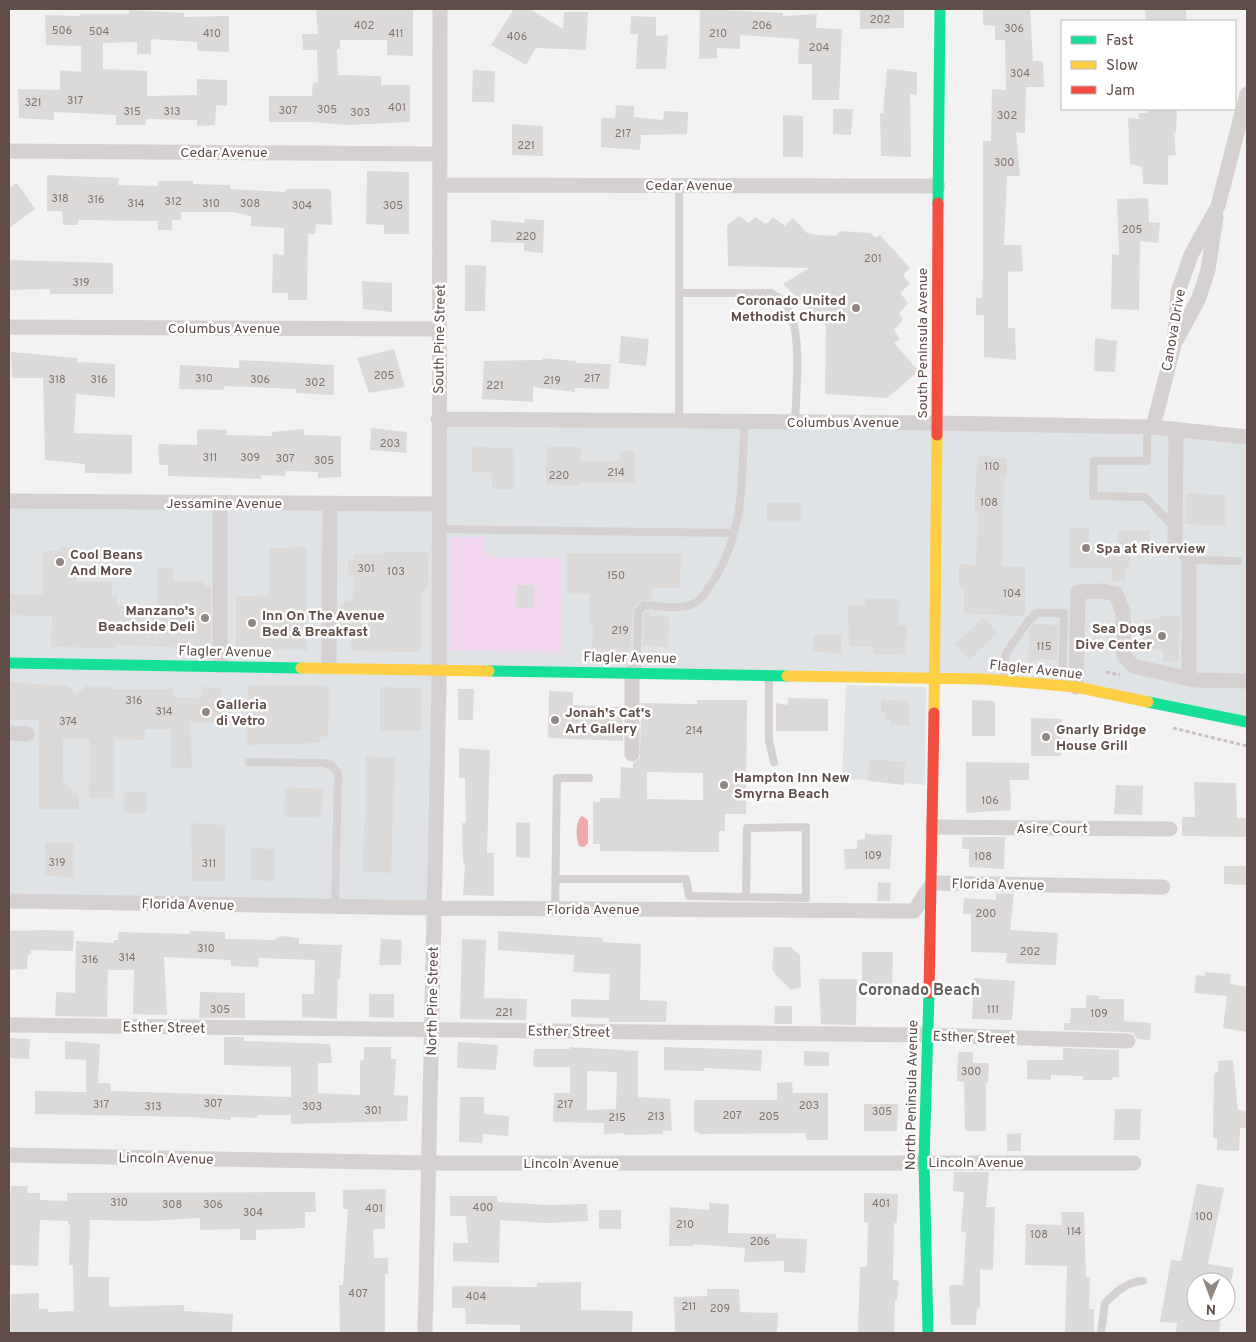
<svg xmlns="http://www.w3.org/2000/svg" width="1256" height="1342" font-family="Overpass,sans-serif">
<rect width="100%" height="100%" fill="#f2f2f2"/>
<path fill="#e0e3e6" d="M438,419L937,423L1247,437V722L1076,687L439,669L434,908L9,901V501L439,504Z
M846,685L926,687L925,785L842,778Z"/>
<path fill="#f2d5ee" d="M450,537H485V557L562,558L561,653L450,650Z"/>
<path fill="#f1a9ab" d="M582,816L588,820V843L584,847L579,846C576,838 575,821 582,816Z"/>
<path fill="#dcdad9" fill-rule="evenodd" d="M316,9H413V56L387,55V40H340V49H337L338,75L381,76V85H410V122L347,125L312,122H269V96H312L313,83L318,82L317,50H303L302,34H318Z
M514,9H530L563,29L564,12H588L586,50L536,48L526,65L491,45Z
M700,9L783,13V16L817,14L816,28L842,29L839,100H812V64H798L799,39L740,35V49L717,48V58L699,59Z
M860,9H904V28L860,29Z
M983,9H1030L1033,61H1043L1044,87H1026L1025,133L1016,132L1020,176H1007L1004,245H1021L1023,271L1008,272V328H1015L1016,360L984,357V315H976V298H982L983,273V141H991L992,89L1006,90L1005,40H995V26L983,25Z
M1145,9H1186V21H1146Z
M129,10L184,13V17L229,16V52L197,51V42L151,39V54H137V42L103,43V69L147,71V96L197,95V79L227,80V106L216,105L215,125L197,126V120L146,119V125H116V115L54,112V120L19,118L18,89L60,90V70L81,72V46L46,45L45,15L80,16V14H129Z
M631,16L656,17V36L668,35L666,69H636L638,34H630Z
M887,69L917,72V95L910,94L911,157L881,156L880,113H883Z
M473,70L495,71L494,102H472Z
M616,105L634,106V117L663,120L664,111L688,112L687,134L641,135L640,150L601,147V118H615Z
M833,109H853L851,135L833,134Z
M1147,109H1177L1176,133L1174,132L1176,155L1168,156V185L1143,184L1142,167L1130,164L1128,118L1139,119L1138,113H1147Z
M783,115L803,116V157H783Z
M512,124L543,126V156L512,155Z
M367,171L409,172V234H384V225L366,224Z
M47,175L119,178L118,185L158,186V181H193V184L230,185V189L285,192V189H331L332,225L316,224L315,234H308L307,300H288V293H272L273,254L284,255V228L251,226V216L233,212H181V220H172V230H158V221L78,220V225H63L62,211H47Z
M17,183L35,209L9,228V188Z
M1148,198L1149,222L1160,223L1158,243L1140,241L1139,310L1111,309L1112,254L1119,255L1117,199Z
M739,216L749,223L755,217L766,224L773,217L785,226L793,218L807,233L817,235L836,236L840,231L871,233L875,238L880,235L910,268L903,275L910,284L900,293L908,303L899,313L903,320L894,330L900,339L894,343L919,371L887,398L825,394L826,326L783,284L809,268L728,266L727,226Z
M525,219L544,220L543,253L524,251V243L491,242V220L524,223Z
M9,260L113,263V294H50V289L9,290Z
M465,265L486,266L485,311H465Z
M362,281L392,283V312L363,309Z
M621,336L649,339L646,366L619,363Z
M1095,338L1117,341L1115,372L1094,371Z
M394,349L405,387L369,393L357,358Z
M11,352L77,358V362L115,364V397L76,394L74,433L132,435V474L85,473V464L45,460L43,378H12Z
M543,358L576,361V363L611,364L609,389L575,388V392L533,387V402L482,399L484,361L543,360Z
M239,360L334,365V395L296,393V389L224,386V390L179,389L180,365L239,368Z
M371,428L407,432L406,453L370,450Z
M197,429L227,430V435L272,436V432L304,429V435L341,436V477L318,478V472L286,471L285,476L261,475V479L168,476V465H159L158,444L197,445Z
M472,446L514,449V490L492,489V473L472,472Z
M546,447H581L580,462L619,461L620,451H635V483H579V486L546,484Z
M978,455L1007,458V478H1004L1002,566L1025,567V616L964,614V587H959V564L976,565L978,514H975V489Z
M1186,493L1226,495L1225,526L1185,524Z
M767,503H802L801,522H767Z
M1069,528H1089V547L1117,548L1118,530L1150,531V551H1130L1129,567H1125V581H1111L1112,568H1069Z
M61,547H78L77,582H113L112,595H117V606H157V568H173V581H205V586H211V649L116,645V648L51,647L52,616L9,615V594L42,595L43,551H61Z
M307,547V650H236V596L269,595L270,548Z
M385,552H429V584L422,594L421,647L417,652L351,651L352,626H339L341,606L346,601L353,600L354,575H348V560H354L355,554H385Z
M567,553H681L680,588H653L652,600H641L633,609L630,658L592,656L593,625H589V594H567Z
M517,585H534V609L516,608Z
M865,598L900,599L898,625L907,626L905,654L874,655V647L849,646L848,605H865Z
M646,611H650L649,616L669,617L668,647L643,646L644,614Z
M1161,616H1180L1179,662H1163V650H1144V619H1161Z
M983,617L998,633L970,659L954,645Z
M1033,624L1058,625L1057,660L1040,659L1028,662L1029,630Z
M813,635H841V653L813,652Z
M9,682L68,686L77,694L86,686H110L113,689H173V697L198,698V695H202V687L222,688V724L190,722L192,768H171V729H145V740L114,739V798H89L90,739L63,738V781L79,796V809H39V720H9Z
M248,685L330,686L328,737L321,736L320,743L247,745Z
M380,687L422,688V731L380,730Z
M458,689H474L473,720H458Z
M549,691L573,692V705L623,707V741L548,738Z
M788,698L828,699V731H776V703L788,705Z
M881,699L909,701V726L891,725L890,720L885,719L886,712H881Z
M697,700H747L746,814H725V831H719V852L600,851V844H593V802H600V798H620L621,767L633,768V763L640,758L641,703L697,704ZM647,772L703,773V800L647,799Z
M972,700L995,701V736H972Z
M1031,718L1062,719L1061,756H1031Z
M459,748L490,750L487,853H494V896L463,895L465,863H463L462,823H466L465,778H459Z
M366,756L395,758L391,873L363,872L364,822H366Z
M869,759L905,762L904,785L868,781Z
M966,762L1029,763V780H1010L1011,810L966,813Z
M1194,782L1236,783L1237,818H1247V837L1182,836V817H1195Z
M1116,785L1143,786L1142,815L1114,814Z
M285,787L323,789L321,818L284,817Z
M124,792H147V813H123Z
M516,822L530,823V858L516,857Z
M191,823L225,825V881H192Z
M865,834L892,835L890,869H845L844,849H857V840L865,839Z
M962,837H1005L1004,869L969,867V849H962Z
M45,842L74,843L73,877L45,876Z
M251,848L275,849L274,881L251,880Z
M1224,866H1247V885L1224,884Z
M878,882L891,883L890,901H877Z
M996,893L1014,894L1010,930L1058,933L1056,965L1006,963L1007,953L971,952V914H963L964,898L996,900Z
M46,930L74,931L73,951L31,950V955L28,954L27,969L9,970V931Z
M190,931L225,932V939L276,940V938L282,936L299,938V944L342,945L340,979H338L337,1019L302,1017V994H314L315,960L259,958L258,967L231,966V960L164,957L167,1015L133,1014L134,970H108L107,1017L55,1016L56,992L75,993L76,941L114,943V940H118V932L190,934Z
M498,931L603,938V942L641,944L640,1000L667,1001L666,1022H609V1018L571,1017V999L609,1000L610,974L573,972L574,955L498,950Z
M381,939L402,940L401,965H379Z
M462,939L486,940L484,998L527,999L526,1020L460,1019Z
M774,947H791L800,955L801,987L791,990L776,975L772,969Z
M862,952H893L892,986H862Z
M1205,972L1231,974L1230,984L1247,987V1032L1223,1028L1227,996L1194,993L1196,975L1205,976Z
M974,978L1015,981L1012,1020L972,1019Z
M819,979H857L856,1025L821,1024Z
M200,992L245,993V1018H199Z
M369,994H394V1018L369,1017Z
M1086,995L1099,996V999H1124V1021L1151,1023L1150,1040L1137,1039L1133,1033L1128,1032L1064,1030V1023H1070L1071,1008H1086Z
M775,1006H792V1024H774Z
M224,1037H244V1041L330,1044L332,1063H318V1093L360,1095V1061L364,1059V1047H391V1059H396L394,1095L408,1096L407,1121L291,1124V1115H258L257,1118L231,1117V1120L190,1117L35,1114V1091L86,1092V1060L65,1059V1041L100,1044L98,1083H110L111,1091L291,1097V1067L224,1065Z
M9,1038L30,1039L29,1059L9,1058Z
M458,1042L498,1045L496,1070L457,1068Z
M570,1047L638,1051V1097L670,1099L672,1131L663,1130V1134L625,1135L624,1133L604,1134V1123L553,1122L554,1093H570V1067H533L534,1049H570ZM587,1071L617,1072L616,1109L587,1110Z
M664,1047L762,1050L761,1071L704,1068V1071L664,1070Z
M1063,1048L1119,1050V1077H1113L1112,1080H1083V1076L1051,1075V1080L1027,1079V1060H1063Z
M804,1051L829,1052V1066H804Z
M958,1052H973V1063H989L988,1083H986V1131H965L964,1082L957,1081Z
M1233,1060L1238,1110L1247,1111V1128H1240L1239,1151L1217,1150V1138H1213L1214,1073L1218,1072V1061Z
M792,1082L793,1093H828V1140H806V1133L699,1134V1132H694V1100H777V1083Z
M460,1097H484V1114L509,1116L508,1136L483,1134L482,1143L459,1142Z
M864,1104H898L897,1131H864Z
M1115,1109H1141L1140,1140H1114Z
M1021,1133V1151H1007V1134Z
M954,1172H989L986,1207H995L993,1270L980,1269V1308L977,1309L976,1325H951L949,1285H963L966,1232H961L964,1192L953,1191Z
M1197,1184L1224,1188L1208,1264L1234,1268L1231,1282H1196V1312H1222L1219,1333H1176L1177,1323L1160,1322L1171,1260L1181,1261Z
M11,1186H28L27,1193H40V1200L67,1201V1193L315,1192L316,1212H305V1228L256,1230V1240H240V1229L200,1230V1218L150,1221L90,1220L88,1277H109V1307L184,1305V1311L233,1314L232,1333H10L11,1294L39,1293V1309H48V1312L74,1311L73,1265H69L70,1225H68V1221L40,1220L38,1266L9,1265V1193H11Z
M386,1189L385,1229H373L374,1258H388V1274H385V1333H340L339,1285H343L348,1209H343V1190Z
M864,1193L898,1194L897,1223H894L893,1280L899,1281L897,1300H895L894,1333H858L860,1267H867L868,1223L864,1222Z
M450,1196H497L498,1202L548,1205L587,1204L588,1221L547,1223L500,1220L499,1263L453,1261V1243H468L466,1216H450Z
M709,1203L729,1204L728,1233L776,1234V1238L807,1239L805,1273L784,1272V1261L744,1262L745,1248L693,1244V1246H669L670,1207L709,1210Z
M599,1210H621V1229H599Z
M1061,1212H1084L1086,1277H1090L1089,1309H1094V1333H1065L1067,1266L1025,1265L1026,1224L1062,1225Z
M581,1282V1310L633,1311L632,1333H520V1325L466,1324L465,1308H452V1286L537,1287V1283Z
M707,1289H739L740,1312L778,1313L777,1333H675L674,1297L707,1296Z"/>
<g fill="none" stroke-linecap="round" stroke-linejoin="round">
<path stroke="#ccbec6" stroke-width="3" stroke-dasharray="4 2.5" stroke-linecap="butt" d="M1106,672L1120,675
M1173,728L1247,746"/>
<path stroke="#d5d1d0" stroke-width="8" d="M679,293H771C775,296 781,298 784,302C804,326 796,391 795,422
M679,421V185
M1147,427V461H1094L1093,496L1145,497L1174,527
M439,529L734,533
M1189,560L1238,561
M637,672L638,612L644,605C660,606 683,611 697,602C702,599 706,592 709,587C744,539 743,478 744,421
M769,676V741L774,762
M1003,678L1006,653L1027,623L1036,613H1064L1062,684
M249,762L323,763L331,765L338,773L335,907
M555,879H686L689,896L806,898V827L747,828L746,897
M555,909L557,778H589
M1101,1333L1105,1303C1115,1293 1127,1281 1143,1281"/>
<path stroke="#d5d1d0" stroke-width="15" d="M9,151L440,154
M440,185L938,186
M9,327L440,329
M1177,339L1199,298L1208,270L1216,217
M438,419L937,423L1153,427L1247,437
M1153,427L1174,345L1178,292L1191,255L1218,206L1247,94
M1176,429L1175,544L1189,556V679
M9,501L439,504
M220,503V666
M329,667L330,504
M1076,687L1078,592L1101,591L1116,594L1123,612L1124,656L1133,666L1194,680L1247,681
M9,733L27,734
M632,754V672
M933,827L1170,829
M9,901L434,908L914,911L933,883L1163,887
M9,1025L926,1035L1128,1041
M9,1155L430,1163H1134
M425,1333L439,684L440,9"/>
<path stroke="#16e098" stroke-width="11" d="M938,203L940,9
M9,663L301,668
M489,671L787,676
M1148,702L1247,722
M928,1333L924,1161L929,993"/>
<path stroke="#ffcf43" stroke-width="11" d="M301,668L489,671
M787,676L983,679L1076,687L1148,702
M934,713L937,435"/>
<path stroke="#f24e42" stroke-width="11" d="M937,435L938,203
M929,993L934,713"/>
</g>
<g fill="#938784" stroke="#fff" stroke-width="2">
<circle cx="856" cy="308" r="5"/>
<circle cx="1086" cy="548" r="5"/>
<circle cx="60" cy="562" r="5"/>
<circle cx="205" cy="618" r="5"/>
<circle cx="252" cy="623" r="5"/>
<circle cx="1162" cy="636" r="5"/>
<circle cx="206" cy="712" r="5"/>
<circle cx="555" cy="720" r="5"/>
<circle cx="1046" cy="737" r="5"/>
<circle cx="724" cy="785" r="5"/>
</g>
<g text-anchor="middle" stroke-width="5" stroke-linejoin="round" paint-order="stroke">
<g font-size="11" fill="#80726e">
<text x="880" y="23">202</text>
<text x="364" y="29">402</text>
<text x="762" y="29">206</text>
<text x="1014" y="32">306</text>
<text x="62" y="34">506</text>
<text x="99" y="35">504</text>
<text x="212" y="37">410</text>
<text x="396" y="37">411</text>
<text x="718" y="37">210</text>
<text x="517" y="40">406</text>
<text x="819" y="51">204</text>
<text x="1020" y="77">304</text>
<text x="75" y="104">317</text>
<text x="33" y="106">321</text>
<text x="397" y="111">401</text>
<text x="327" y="113">305</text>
<text x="288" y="114">307</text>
<text x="132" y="115">315</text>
<text x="172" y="115">313</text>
<text x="360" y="116">303</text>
<text x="1007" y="119">302</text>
<text x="623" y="137">217</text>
<text x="526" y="149">221</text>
<text x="1004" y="166">300</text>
<text x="60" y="202">318</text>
<text x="96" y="203">316</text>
<text x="173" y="205">312</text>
<text x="136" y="207">314</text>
<text x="211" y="207">310</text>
<text x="250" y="207">308</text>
<text x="302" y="209">304</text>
<text x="393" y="209">305</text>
<text x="1132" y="233">205</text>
<text x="526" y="240">220</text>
<text x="873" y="262">201</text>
<text x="81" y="286">319</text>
<text x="384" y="379">205</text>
<text x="204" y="382">310</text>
<text x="592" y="382">217</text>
<text x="57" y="383">318</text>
<text x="99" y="383">316</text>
<text x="260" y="383">306</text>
<text x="552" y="384">219</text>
<text x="315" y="386">302</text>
<text x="495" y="389">221</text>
<text x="390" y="447">203</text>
<text x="210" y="461">311</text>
<text x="250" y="461">309</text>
<text x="285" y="462">307</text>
<text x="324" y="464">305</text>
<text x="992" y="470">110</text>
<text x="616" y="476">214</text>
<text x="559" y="479">220</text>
<text x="989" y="506">108</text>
<text x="366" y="572">301</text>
<text x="396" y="575">103</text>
<text x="616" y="579">150</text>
<text x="1012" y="597">104</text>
<text x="620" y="634">219</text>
<text x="1044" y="650">115</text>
<text x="134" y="704">316</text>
<text x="164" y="715">314</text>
<text x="68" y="725">374</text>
<text x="694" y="734">214</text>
<text x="990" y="804">106</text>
<text x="873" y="859">109</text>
<text x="983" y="860">108</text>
<text x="57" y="866">319</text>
<text x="209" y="867">311</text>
<text x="986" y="917">200</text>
<text x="206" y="952">310</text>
<text x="1030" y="955">202</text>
<text x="127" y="961">314</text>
<text x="90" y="963">316</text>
<text x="220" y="1013">305</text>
<text x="993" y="1013">111</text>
<text x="504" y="1016">221</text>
<text x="1099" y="1017">109</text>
<text x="971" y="1075">300</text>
<text x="213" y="1107">307</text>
<text x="101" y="1108">317</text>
<text x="565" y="1108">217</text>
<text x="809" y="1109">203</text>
<text x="153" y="1110">313</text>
<text x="312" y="1110">303</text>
<text x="373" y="1114">301</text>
<text x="882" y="1115">305</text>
<text x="732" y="1119">207</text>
<text x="656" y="1120">213</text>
<text x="769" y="1120">205</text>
<text x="617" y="1121">215</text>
<text x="119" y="1206">310</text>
<text x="881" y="1207">401</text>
<text x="172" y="1208">308</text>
<text x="213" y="1208">306</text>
<text x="483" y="1211">400</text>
<text x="374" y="1212">401</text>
<text x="253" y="1216">304</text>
<text x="1204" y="1220">100</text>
<text x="685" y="1228">210</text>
<text x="1074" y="1235">114</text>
<text x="1039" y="1238">108</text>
<text x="760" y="1245">206</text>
<text x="358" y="1297">407</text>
<text x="476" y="1300">404</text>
<text x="689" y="1310">211</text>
<text x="720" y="1312">209</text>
</g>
<g font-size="14" fill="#604d48" stroke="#fff">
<text x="224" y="157">Cedar Avenue</text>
<text x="689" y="190">Cedar Avenue</text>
<text x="224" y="333">Columbus Avenue</text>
<text transform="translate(1173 330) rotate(-80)" y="5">Canova Drive</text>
<text transform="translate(439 339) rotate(-89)" y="5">South Pine Street</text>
<text transform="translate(922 343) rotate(-90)" y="5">South Peninsula Avenue</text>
<text x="843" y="427">Columbus Avenue</text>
<text x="224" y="508">Jessamine Avenue</text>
<text transform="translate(225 651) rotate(1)" y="5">Flagler Avenue</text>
<text transform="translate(630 657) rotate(1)" y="5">Flagler Avenue</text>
<text transform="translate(1036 669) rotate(6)" y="5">Flagler Avenue</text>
<text x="1052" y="833">Asire Court</text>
<text transform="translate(998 884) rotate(1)" y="5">Florida Avenue</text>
<text transform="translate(188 904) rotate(1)" y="5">Florida Avenue</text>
<text x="593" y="914">Florida Avenue</text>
<text transform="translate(432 1001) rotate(-89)" y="5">North Pine Street</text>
<text transform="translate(164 1027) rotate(1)" y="5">Esther Street</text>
<text transform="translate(569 1031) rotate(1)" y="5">Esther Street</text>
<text transform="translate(974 1037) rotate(2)" y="5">Esther Street</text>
<text transform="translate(911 1095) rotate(-89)" y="5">North Peninsula Avenue</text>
<text transform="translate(166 1158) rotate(1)" y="5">Lincoln Avenue</text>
<text x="976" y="1167">Lincoln Avenue</text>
<text x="571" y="1168">Lincoln Avenue</text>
</g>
<g font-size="14" font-weight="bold" fill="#604d48" stroke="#fff" text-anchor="start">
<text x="846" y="305" text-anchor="end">Coronado United<tspan x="846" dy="16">Methodist Church</tspan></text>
<text x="1096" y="553">Spa at Riverview</text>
<text x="70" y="559">Cool Beans<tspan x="70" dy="16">And More</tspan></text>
<text x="195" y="615" text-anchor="end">Manzano's<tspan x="195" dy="16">Beachside Deli</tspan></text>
<text x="262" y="620">Inn On The Avenue<tspan x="262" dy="16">Bed &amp; Breakfast</tspan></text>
<text x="1152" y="633" text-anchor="end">Sea Dogs<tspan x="1152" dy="16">Dive Center</tspan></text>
<text x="216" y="709">Galleria<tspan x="216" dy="16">di Vetro</tspan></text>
<text x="565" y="717">Jonah's Cat's<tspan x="565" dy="16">Art Gallery</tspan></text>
<text x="1056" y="734">Gnarly Bridge<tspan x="1056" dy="16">House Grill</tspan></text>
<text x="734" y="782">Hampton Inn New<tspan x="734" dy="16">Smyrna Beach</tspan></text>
</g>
<g font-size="16" font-weight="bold" fill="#66605d" stroke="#fff">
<text x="919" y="995">Coronado Beach</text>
</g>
</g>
<rect width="1256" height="1342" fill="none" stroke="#604d48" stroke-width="20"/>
<rect x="1061" y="20" width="175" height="90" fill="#ffffff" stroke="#bfb8b6"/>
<rect x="1071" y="36" width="25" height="8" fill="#16e098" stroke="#bfb8b6"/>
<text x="1106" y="45" font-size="15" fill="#604d48">Fast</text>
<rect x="1071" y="61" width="25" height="8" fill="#ffcf43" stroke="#bfb8b6"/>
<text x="1106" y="70" font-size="15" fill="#604d48">Slow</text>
<rect x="1071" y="86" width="25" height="8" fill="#f24e42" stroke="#bfb8b6"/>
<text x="1106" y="95" font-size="15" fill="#604d48">Jam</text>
<g transform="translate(1211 1297) rotate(181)"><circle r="24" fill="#ffffff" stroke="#bfb8b6"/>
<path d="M0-4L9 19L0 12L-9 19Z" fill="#938784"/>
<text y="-8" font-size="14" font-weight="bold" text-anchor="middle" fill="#604d48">N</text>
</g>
</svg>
